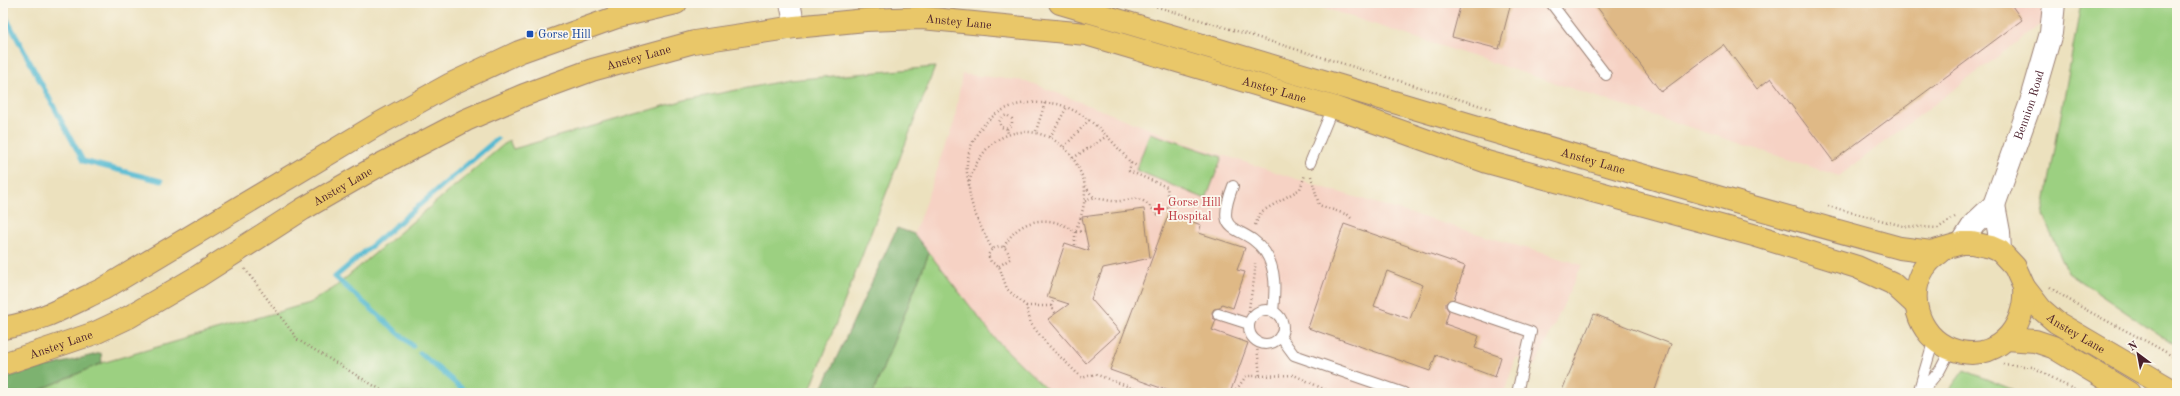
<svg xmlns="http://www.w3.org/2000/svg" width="2180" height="396" font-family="'Old Standard TT',serif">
<rect width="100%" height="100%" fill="#fbf7ec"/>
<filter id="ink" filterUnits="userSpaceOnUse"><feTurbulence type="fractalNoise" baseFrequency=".025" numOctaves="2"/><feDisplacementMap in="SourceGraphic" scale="8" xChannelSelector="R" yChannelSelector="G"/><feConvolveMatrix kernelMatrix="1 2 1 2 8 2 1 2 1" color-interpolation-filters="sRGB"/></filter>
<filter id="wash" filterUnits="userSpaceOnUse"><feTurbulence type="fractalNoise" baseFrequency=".012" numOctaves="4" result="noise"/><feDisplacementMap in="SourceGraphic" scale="16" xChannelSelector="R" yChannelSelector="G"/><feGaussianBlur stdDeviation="0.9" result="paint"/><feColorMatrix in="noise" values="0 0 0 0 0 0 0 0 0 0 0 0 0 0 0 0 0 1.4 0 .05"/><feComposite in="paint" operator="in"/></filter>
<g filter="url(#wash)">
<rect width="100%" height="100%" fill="#ece1be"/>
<path fill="#f6d2c4" d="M1309,3H2054L2053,15L1839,176Z
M962,74L1026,81L1186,143L1312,184L1582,265L1535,366L1516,358L1504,393H1051L997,341L914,234L954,123Z"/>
<path fill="#9cd081" stroke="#737856" d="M2081,3H2177V347L2068,273L2043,215Z
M935,67L809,393H33L102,363L309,303L334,288L509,140L513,149L685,100L789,80Z
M1150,133L1222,157L1206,199L1136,170Z
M929,253L997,341L1051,393H873Z
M1964,370L2021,393H1947Z"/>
<path fill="#7db26f" stroke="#64684d" d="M897,228L914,234L929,253L873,393H820Z
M101,353L102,363L33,393H3V378Z"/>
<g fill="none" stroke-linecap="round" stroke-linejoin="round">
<path stroke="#54bad2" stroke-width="5" d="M3,12L83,161L161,181
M413,346L335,277L497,139
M420,353L467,393"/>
</g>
<g id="blocks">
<path fill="#dfb986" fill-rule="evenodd" d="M1461,3H1511L1499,49L1452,37Z
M1594,3H2010L2022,20L1833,161L1771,78L1757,89L1724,45L1661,92Z
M1144,209L1150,258L1103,268L1091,299L1120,332L1086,363L1048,319L1069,304L1047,297L1065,243L1089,251L1082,217Z
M1169,213L1201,225L1199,233L1245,248L1237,270L1245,272L1233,308L1222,304L1220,308L1214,309L1212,312L1213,318L1216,320L1212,330L1248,343L1230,393H1175L1110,370Z
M1344,224L1465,266L1454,299L1446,303V307L1449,311L1445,324L1479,336L1475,348L1501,357L1495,377L1436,355L1430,371L1308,328ZM1387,271L1423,285L1410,319L1374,306Z
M1594,314L1671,344L1654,393H1561Z"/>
</g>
</g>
<g filter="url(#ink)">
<use href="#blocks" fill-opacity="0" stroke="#9b8074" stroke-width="1"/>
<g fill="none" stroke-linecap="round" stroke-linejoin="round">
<g stroke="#9b8074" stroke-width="12">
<path id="service" d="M1551,3L1606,75
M1310,163L1333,107
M1233,186C1212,241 1243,221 1265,252C1277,270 1275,291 1273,312
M1452,305L1531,332L1517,393
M1249 327a17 17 0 1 1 34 0a17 17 0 1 1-34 0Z
M1218,314L1249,324
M1280,336L1294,355L1404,393
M1918,393L1934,339
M1921,393L1940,370L1951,349"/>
</g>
<g stroke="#9b8074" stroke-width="22">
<path id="minor" d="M790,3L795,27"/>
</g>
<g stroke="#9b8074" stroke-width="24">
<g id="tertiary">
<path d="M1994,205L1999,232L2000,251"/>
<path id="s1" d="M1962,243L1974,224L1994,205L2031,102L2051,33L2054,3"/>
</g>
</g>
<g stroke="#9b8074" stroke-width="24">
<g id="primary">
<path id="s2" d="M1060,3C1340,85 1618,171 1900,248L1931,252L1962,243H1972L1991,247L2000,251L2015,267L2024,287L2041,309L2056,322L2177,393"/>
<path d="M1944,249C1939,254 1932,258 1928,263C1904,291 1917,337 1951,349C1995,365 2027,329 2024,287"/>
<path d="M3,328C38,323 71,304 103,289L375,126L451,84L519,52L617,17L676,3"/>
<path d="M2006,339L2035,341L2053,347L2129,393"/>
<path id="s3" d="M3,364L95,333L129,317L197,277L303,209L376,167L466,120L524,95L592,70L694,42L795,27L866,20L922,18L1086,34L1333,107L1487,162L1757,236L1857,267L1892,283L1915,304"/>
</g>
</g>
<path stroke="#9b8074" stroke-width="2.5" stroke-dasharray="1 3" stroke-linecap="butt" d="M1145,3L1491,109
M1007,129L1012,124V119L1007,115L1002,117L999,122L1001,127L1007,129L1008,134
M1036,131L1045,103
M1050,137L1067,107
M1064,147L1089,120
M1073,158L1107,136
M1131,163L1137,166
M1311,176L1319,205L1348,215L1353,220
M969,185C968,179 966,171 967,164C971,126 1002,100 1040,103C1047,103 1055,103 1061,105C1091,115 1111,140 1131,163L1129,171L1167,187L1170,207L1157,215C1136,186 1131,206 1106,200C1102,199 1097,199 1094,197C1090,194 1087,188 1084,185
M1085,201L1095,197
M1828,206L1903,226L1938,228L1955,217
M1255,225L1261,212L1300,189L1305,175
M1004,247C1018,218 1050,213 1075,232V246
M992,249C983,231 969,206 969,186C970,175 976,163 982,155C1008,118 1060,128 1078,167C1080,172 1083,177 1084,181C1087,200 1082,215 1075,232L1085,231
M999,266L1010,259C1008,247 1002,244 992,249L988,255L991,262L999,266L1007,289L1026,306L1031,324L1047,344L1082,378L1095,374L1145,393
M245,269L298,340L386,393
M2050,287C2090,316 2136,333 2177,359
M1026,306H1051L1056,314
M1051,306L1054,299
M1249,311C1250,294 1256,280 1255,263
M2003,364L2033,367L2080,393
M1260,376L1294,375L1330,392
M1234,393L1246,376H1260L1257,346L1259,343"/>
<use href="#service" stroke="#fff" stroke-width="10"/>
<use href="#minor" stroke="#fff" stroke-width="20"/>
<use href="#tertiary" stroke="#fff" stroke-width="22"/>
<use href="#primary" stroke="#e9c769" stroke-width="22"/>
</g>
</g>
<rect fill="#1a4fb4" stroke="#fbf7ec" stroke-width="1.5" x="526" y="30" width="8" height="8" rx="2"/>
<path fill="#e0444e" stroke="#fbf7ec" stroke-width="1.5" d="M1157 203h4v4h4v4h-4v4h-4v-4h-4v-4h4z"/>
<g text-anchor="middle" stroke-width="3.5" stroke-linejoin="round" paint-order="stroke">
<g font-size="12" fill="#4a1f2b" stroke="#fbf7ec">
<text dy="4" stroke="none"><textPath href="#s3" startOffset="1033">Anstey Lane</textPath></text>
<text dy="4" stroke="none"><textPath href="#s3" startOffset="709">Anstey Lane</textPath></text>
<text dy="4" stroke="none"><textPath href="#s3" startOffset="1357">Anstey Lane</textPath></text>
<text dy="4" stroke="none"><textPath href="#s1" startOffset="156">Bennion Road</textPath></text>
<text dy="4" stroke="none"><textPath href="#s2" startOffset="556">Anstey Lane</textPath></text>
<text dy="4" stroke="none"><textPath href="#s3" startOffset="385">Anstey Lane</textPath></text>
<text dy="4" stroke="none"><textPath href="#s2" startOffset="1092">Anstey Lane</textPath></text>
<text dy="4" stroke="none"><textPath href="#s3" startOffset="61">Anstey Lane</textPath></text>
</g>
<g font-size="12" fill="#164399" stroke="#fbf7ec" text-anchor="start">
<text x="538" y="38">Gorse Hill</text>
</g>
<g font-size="12" fill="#be3a42" stroke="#fbf7ec" text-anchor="start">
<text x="1168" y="206">Gorse Hill<tspan x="1168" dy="14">Hospital</tspan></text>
</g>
</g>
<rect width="2180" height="396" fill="none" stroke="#fbf7ec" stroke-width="16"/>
<g transform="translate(2138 354) rotate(328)" stroke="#fbf7ec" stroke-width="3" paint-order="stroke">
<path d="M0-3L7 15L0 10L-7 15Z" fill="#4a1f2b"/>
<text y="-6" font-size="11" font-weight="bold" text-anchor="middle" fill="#4a1f2b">N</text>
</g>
</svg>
